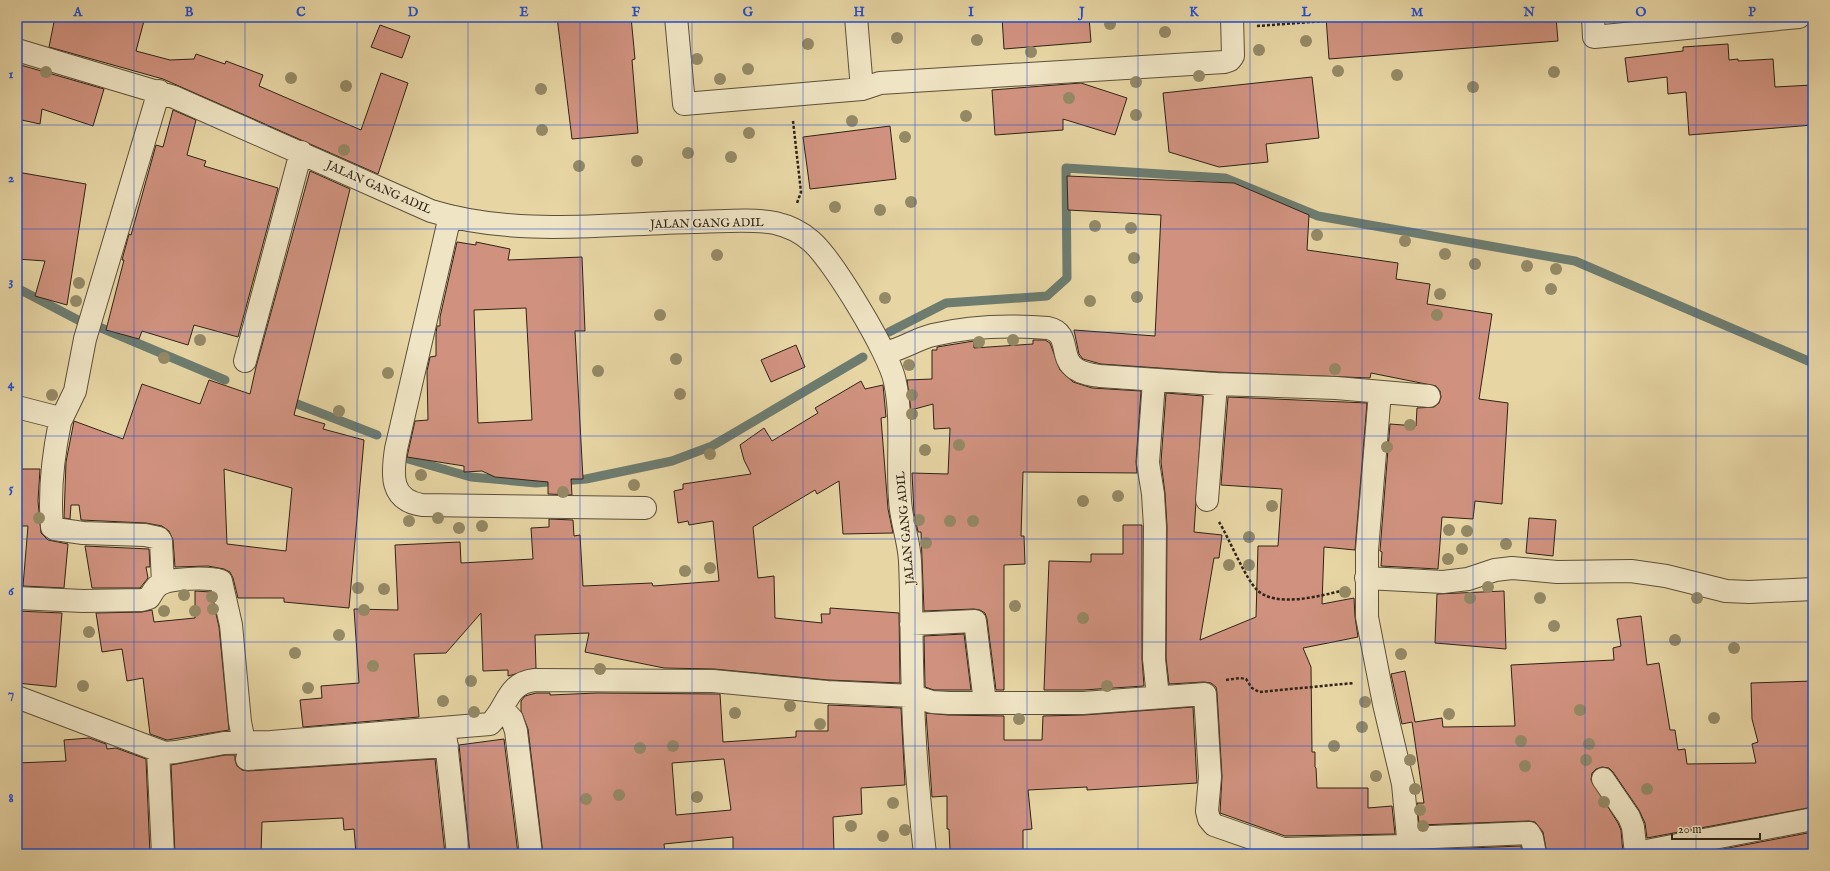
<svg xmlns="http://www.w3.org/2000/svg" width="1830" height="871" font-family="'IM FELL English',serif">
<rect width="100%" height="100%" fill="#e7d5a4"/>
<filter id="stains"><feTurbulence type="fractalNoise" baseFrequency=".005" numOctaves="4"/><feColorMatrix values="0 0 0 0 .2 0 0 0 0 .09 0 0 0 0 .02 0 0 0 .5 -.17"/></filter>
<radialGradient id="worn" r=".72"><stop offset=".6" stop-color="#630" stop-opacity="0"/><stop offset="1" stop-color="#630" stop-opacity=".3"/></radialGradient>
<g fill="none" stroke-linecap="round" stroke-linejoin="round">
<path stroke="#6d7c6f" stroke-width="9" d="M17,288L78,320
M99,327L225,380
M889,332L946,303L1047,296L1067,278L1066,168L1225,178L1318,216L1575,261L1813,363
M287,400L377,435
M408,459L471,477L536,483L586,479L672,461L712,446L863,357"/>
</g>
<path fill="#d0927f" stroke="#2e2317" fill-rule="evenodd" d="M55,17H145L136,51L170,60L194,59L196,54L225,64L226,61L263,75L259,86L361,130L381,73L408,83L378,174L163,79L49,47Z
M557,17H631L635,59L632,60L638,133L572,139Z
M1002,17H1089L1091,42L1004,49Z
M1326,17H1556L1558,41L1329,59Z
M380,25L410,36L402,58L371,47Z
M1728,44L1729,60L1738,59V61L1773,59L1775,87L1813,85V125L1689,135L1686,92L1668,94L1667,77L1628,82L1625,58L1683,51V47Z
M17,64L104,89L93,126L42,109L40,124L17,119Z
M1312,77L1319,138L1266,144L1268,162L1219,167L1169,152L1163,93Z
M1081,83L1127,98L1115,135L1063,119V130L995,135L992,90Z
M173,110L196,120L187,155L206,161L204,166L278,188L238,337L194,325L188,345L142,331L139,339L106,330L124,260H122L129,234L131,235L156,145L163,147Z
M890,126L896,179L810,189L803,137Z
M310,171L350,189L294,415L325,424L323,429L364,440L349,608L284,602V598H238L233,578L230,572L224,569L208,566L175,567L173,540L169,531L162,526L146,523L81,520L79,505H71L70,519L64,518L66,462L74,421L123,439L142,384L200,404L209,380L250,394L256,367ZM224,469L292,488L286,551L227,544Z
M17,172L86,184L67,305L35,296L45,261L17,259Z
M1067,176L1234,183L1309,215L1307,250L1398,263L1396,279L1430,284L1427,304L1492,314L1479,399L1508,403L1502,504L1475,501L1473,519L1442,517L1438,569L1381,566L1382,552L1380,551L1390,424L1416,426L1417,408L1434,407L1439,403L1441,397L1440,391L1436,386L1371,373L1370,378L1217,372L1101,364L1083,359L1079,354L1074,330L1155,336L1161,215L1068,210Z
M457,242L476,245V242L510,249L508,260L582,257L585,331H575L583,479H571L572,495L548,494V482L495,477L482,471L464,472V466L407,457L415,421L428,420L427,371L430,357L436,356V334L437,326H440V317ZM526,308L532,420L478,423L474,310Z
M1033,340H1045L1050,343L1060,370L1073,382L1092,388L1141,391L1136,462L1137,473L1023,472L1021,536H1024L1025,564L1004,565V690H996L987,619L985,613L980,610L974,609L924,611L921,532H918L914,513L912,473L948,474L950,428L934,429L933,404L911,410L907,380L932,379V350H937V347L974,341V348L1033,344Z
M796,345L805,367L771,382L761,360Z
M861,381L865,389L883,385L886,417L881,418L888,509L893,533L843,534L839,481L817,494L815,490L753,527L758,578L774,576L775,618L822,623L821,614H830V608L899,613L900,683L828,680L714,669L664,668L585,652L589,633L535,635L536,668L508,676V670L483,671L481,613L446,653L414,654L419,717L303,727L300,700L322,698L321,686L359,683L354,609L398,610L395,545L460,542L461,563L533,559L531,528L549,527V519L573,520L574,536L580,535L583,586L652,583L653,586L719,581L713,521L689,525L688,521L678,523L674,491L683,489V484L751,474L744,460L740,445L764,428L772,441L818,413L815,408Z
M1166,393L1203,396L1194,532L1222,535L1219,558H1214L1200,640L1256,617L1258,546H1278L1282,489L1221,485L1228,397L1367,403L1355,550L1324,547L1322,604L1354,598L1355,617L1358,637L1303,648L1311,667L1312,752H1315V767L1316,768L1317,788H1368V808L1392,806L1395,834L1285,836L1220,813L1222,776L1217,693L1216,687L1211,683L1204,682L1169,684L1166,658L1167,526L1165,493L1161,462Z
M17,469H40L38,501L41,533L48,540L68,544L64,588L23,586L28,526H17Z
M1529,518L1556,520L1553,556L1526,553Z
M1123,525H1142V659L1144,686L1083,690H1044L1049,561L1091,562V554H1123Z
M85,546L149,549L150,567H146L148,578L140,588H92Z
M195,591L211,592L219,627L229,730L167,740L150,734L143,678L127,681L122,649L102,652L96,613L142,612L152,610L154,622L195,618Z
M1504,591L1506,649L1435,643L1437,594Z
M17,611L62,613L56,687L17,683Z
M1641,616L1647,665L1659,663L1670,730H1675L1678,750L1685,749L1687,764L1756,763L1752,744L1758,742L1752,719L1751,683L1813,681V807L1647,838L1645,823L1639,810L1613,772L1609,768L1602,767L1596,769L1592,773L1591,780L1618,823L1621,830L1623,854H1547L1543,832L1535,822L1529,821L1419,825L1417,803H1424L1412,722L1402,724L1391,674L1405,671L1415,722L1442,718L1443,727L1515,726L1511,665L1614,660L1613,648L1621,646L1617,619Z
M964,634L971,690H934L925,687L924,636Z
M536,693H550V695L597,693L720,694L723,742L796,737V731H828V705L901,708L905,785L861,788L862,814L833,817L834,854H733V837L664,844L665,854H543L528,729L521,711V701L525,696ZM724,759L731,810L676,815L672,763Z
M1193,707L1197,783L1087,790V787L1028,790L1032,829L1023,830V850H950L949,829H947V796L932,797L926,713L948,715L1004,716V740H1042L1043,716L1084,715Z
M89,738L106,744L107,749L116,748L146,759L150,854H17V763L66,761L64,740Z
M504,739L518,854H470L459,745Z
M225,755H235V760L237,766L242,770L248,771L435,759L445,854H387V852L356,854L354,829L344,830L343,818L262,822L261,854H175L171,765Z
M1813,832V854H1697Z
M1521,846L1522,854H1417V850Z"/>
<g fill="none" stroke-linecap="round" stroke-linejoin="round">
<g stroke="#5c503a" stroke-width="24">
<path id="minor" d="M676,17L684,104L862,89L856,17
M1593,17L1594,37L1799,17
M17,50L174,97L431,211C516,237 605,224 692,222C719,222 749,218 775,223C788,226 801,232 811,241C833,260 890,354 895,382C903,420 897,461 900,500C901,521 909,540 910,561C912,605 911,650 913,695C914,748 919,801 925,854
M862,89L880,83L1224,62L1230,60L1233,56L1232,17
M450,216L396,449C392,475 390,500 422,505L645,508
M884,353C901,350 916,339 933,335C970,326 1010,325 1048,328C1072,333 1058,358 1076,369C1083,374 1092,375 1100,376L1216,384L1336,388L1429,396
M245,361L301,152
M1154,381L1148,463L1153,494L1155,527L1154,659L1158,697
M1380,392L1367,550V617L1384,704L1403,784L1408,838L1404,846L1405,854
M17,407L56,417L60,422C53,456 49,492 52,527L55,529L83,533L145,535L159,538L161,541L163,583
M60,422L75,391L85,339L159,91
M1207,500L1216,384
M1366,578L1443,582L1468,579L1495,570L1512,568L1557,572L1631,571L1666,576L1726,591L1749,592L1813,589
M17,598L83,601L142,600L149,598C152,594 154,588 159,585C169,578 208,577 221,581L231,625L240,722L244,742
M911,624L975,621L985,703
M17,697L165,753L176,752L224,743L271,742L490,724C508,707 506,683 535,680L713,681L827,692L913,696L932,702L949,703H1083L1205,694L1210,777L1207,811L1209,819L1214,825L1283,849L1404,846
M502,708L512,719L516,731L531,854
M445,732L458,854
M158,751L163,854
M247,759L447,746
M1603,779L1629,817L1633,827L1636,854
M1408,838L1529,833L1532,838L1535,854
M1636,853L1813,819"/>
</g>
<path stroke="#2e2317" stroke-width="2.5" stroke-dasharray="3 2" stroke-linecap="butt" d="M1257,26L1325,21
M793,121L801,192L797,203
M1219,522C1229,538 1245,578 1257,590C1276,608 1319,596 1341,591
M1226,680L1240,678L1246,679L1252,688L1259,692L1354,683"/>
<use href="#minor" stroke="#efe4c4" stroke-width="22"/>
</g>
<g fill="#948965">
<circle cx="1110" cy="24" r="6"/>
<circle cx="1165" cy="32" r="6"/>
<circle cx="897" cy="38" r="6"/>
<circle cx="977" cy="40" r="6"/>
<circle cx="1306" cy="41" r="6"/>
<circle cx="808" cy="44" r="6"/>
<circle cx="1259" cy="50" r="6"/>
<circle cx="1031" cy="52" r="6"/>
<circle cx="697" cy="59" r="6"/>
<circle cx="748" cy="69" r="6"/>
<circle cx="1338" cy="71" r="6"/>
<circle cx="46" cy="72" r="6"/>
<circle cx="1554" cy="72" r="6"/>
<circle cx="1397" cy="75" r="6"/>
<circle cx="1199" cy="76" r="6"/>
<circle cx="291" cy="78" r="6"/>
<circle cx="720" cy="79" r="6"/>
<circle cx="1136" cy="82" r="6"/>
<circle cx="346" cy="86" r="6"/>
<circle cx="1473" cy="87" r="6"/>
<circle cx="541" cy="89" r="6"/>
<circle cx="1069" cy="98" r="6"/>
<circle cx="1136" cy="115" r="6"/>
<circle cx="966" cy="116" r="6"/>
<circle cx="852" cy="121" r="6"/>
<circle cx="542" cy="130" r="6"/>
<circle cx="749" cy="133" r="6"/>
<circle cx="905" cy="137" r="6"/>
<circle cx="344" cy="150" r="6"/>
<circle cx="688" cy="153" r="6"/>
<circle cx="731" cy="157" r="6"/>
<circle cx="637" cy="161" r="6"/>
<circle cx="579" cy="166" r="6"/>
<circle cx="911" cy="202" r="6"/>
<circle cx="835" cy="207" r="6"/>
<circle cx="880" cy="210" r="6"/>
<circle cx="1095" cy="226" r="6"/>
<circle cx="1131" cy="228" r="6"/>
<circle cx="1317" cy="235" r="6"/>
<circle cx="1405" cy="241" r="6"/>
<circle cx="1445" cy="254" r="6"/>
<circle cx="717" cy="255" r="6"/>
<circle cx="1134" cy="258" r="6"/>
<circle cx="1475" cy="264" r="6"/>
<circle cx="1527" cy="266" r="6"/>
<circle cx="1556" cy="269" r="6"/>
<circle cx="79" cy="283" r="6"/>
<circle cx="1551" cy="289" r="6"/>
<circle cx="1440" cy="294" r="6"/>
<circle cx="1137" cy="297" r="6"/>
<circle cx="885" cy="298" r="6"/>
<circle cx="76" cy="301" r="6"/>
<circle cx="1090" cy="301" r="6"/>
<circle cx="660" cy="315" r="6"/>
<circle cx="1437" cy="315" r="6"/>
<circle cx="200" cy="340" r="6"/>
<circle cx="1013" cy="340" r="6"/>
<circle cx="979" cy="342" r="6"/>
<circle cx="164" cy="358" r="6"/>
<circle cx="676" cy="359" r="6"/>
<circle cx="909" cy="365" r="6"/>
<circle cx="1335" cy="369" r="6"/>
<circle cx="598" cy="371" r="6"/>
<circle cx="388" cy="373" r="6"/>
<circle cx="680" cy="394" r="6"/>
<circle cx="52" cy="395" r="6"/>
<circle cx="912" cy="395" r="6"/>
<circle cx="339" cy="411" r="6"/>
<circle cx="912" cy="414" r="6"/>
<circle cx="1410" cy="425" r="6"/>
<circle cx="959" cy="445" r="6"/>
<circle cx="1387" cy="447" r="6"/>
<circle cx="925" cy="450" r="6"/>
<circle cx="710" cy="454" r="6"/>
<circle cx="421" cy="475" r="6"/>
<circle cx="634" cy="485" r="6"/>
<circle cx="563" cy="492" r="6"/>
<circle cx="1118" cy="496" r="6"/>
<circle cx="1083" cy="501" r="6"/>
<circle cx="1272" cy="506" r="6"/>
<circle cx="39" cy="518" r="6"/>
<circle cx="438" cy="518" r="6"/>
<circle cx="919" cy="520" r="6"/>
<circle cx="409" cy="521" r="6"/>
<circle cx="950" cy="521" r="6"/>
<circle cx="973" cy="521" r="6"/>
<circle cx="482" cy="526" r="6"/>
<circle cx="459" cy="528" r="6"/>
<circle cx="1449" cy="530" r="6"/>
<circle cx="1467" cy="531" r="6"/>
<circle cx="1249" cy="537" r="6"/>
<circle cx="926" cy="543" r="6"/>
<circle cx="1506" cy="544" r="6"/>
<circle cx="1462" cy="549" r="6"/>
<circle cx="1448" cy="559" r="6"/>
<circle cx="1229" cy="565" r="6"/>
<circle cx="1249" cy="565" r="6"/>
<circle cx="710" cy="568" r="6"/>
<circle cx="685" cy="571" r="6"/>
<circle cx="1488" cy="587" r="6"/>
<circle cx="358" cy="588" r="6"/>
<circle cx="384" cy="589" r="6"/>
<circle cx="1345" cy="592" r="6"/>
<circle cx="184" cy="595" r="6"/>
<circle cx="212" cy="597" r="6"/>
<circle cx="1470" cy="598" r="6"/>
<circle cx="1540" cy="598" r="6"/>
<circle cx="1697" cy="598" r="6"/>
<circle cx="1015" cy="606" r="6"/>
<circle cx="213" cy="609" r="6"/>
<circle cx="364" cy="610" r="6"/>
<circle cx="164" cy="611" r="6"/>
<circle cx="195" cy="611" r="6"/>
<circle cx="1083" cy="618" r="6"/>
<circle cx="1554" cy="626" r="6"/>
<circle cx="89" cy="632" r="6"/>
<circle cx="339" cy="635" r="6"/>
<circle cx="1675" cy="640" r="6"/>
<circle cx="1734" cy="648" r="6"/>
<circle cx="295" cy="653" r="6"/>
<circle cx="1401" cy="654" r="6"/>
<circle cx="373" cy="666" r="6"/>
<circle cx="600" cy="669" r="6"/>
<circle cx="471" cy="681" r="6"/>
<circle cx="83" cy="686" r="6"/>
<circle cx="1107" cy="686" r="6"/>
<circle cx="308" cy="688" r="6"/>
<circle cx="443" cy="701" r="6"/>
<circle cx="1365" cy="702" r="6"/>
<circle cx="790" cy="706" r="6"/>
<circle cx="1580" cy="710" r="6"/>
<circle cx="474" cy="712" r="6"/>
<circle cx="735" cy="713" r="6"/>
<circle cx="1449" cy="714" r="6"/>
<circle cx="1714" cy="718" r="6"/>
<circle cx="1019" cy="719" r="6"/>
<circle cx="820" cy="724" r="6"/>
<circle cx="1362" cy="727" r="6"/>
<circle cx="1521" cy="741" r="6"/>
<circle cx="1589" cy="744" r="6"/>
<circle cx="673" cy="746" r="6"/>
<circle cx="1334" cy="746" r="6"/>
<circle cx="640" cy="748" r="6"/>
<circle cx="1410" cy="760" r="6"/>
<circle cx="1586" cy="760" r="6"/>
<circle cx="1525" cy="766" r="6"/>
<circle cx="1376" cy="776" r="6"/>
<circle cx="1415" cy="789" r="6"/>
<circle cx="1647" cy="789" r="6"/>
<circle cx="619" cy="795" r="6"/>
<circle cx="697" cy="797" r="6"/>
<circle cx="586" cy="799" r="6"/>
<circle cx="1604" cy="802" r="6"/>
<circle cx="893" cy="803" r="6"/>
<circle cx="1420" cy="810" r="6"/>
<circle cx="851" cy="826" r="6"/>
<circle cx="1423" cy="826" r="6"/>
<circle cx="905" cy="830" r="6"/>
<circle cx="883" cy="836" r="6"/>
</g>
<path fill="none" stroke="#1d4ed8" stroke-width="1" stroke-opacity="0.55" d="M134,17V854M245,17V854M357,17V854M468,17V854M580,17V854M692,17V854M803,17V854M915,17V854M1027,17V854M1138,17V854M1250,17V854M1362,17V854M1473,17V854M1585,17V854M1696,17V854M17,125H1813M17,229H1813M17,332H1813M17,436H1813M17,539H1813M17,642H1813M17,746H1813"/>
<g text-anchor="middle" stroke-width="3" stroke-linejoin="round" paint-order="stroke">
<g font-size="12" fill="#2e2317" stroke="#efe4c4">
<text transform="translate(379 187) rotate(24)" y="4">JALAN GANG ADIL</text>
<text transform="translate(707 223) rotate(-1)" y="4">JALAN GANG ADIL</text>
<text transform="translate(905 528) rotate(-95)" y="4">JALAN GANG ADIL</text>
</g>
</g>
<rect width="1830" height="871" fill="none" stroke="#e7d5a4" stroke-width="44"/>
<path d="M1672 833v6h88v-6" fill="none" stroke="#2e2317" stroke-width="2"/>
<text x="1678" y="833" font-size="12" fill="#2e2317" stroke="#efe4c4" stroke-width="3" paint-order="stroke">20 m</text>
<rect x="22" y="22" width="1786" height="827" fill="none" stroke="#1d4ed8" stroke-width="1.5"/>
<g font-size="13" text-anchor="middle" font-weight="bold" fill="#1d4ed8">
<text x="78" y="16">A</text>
<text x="189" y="16">B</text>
<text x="301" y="16">C</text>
<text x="413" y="16">D</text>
<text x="524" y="16">E</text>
<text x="636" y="16">F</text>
<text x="748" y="16">G</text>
<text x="859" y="16">H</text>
<text x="971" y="16">I</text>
<text x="1082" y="16">J</text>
<text x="1194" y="16">K</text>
<text x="1306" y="16">L</text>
<text x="1417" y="16">M</text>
<text x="1529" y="16">N</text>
<text x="1641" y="16">O</text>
<text x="1752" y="16">P</text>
<text x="11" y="78">1</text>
<text x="11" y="182">2</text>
<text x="11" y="285">3</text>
<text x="11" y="388">4</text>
<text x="11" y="492">5</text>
<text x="11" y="595">6</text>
<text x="11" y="698">7</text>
<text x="11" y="802">8</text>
</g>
<rect width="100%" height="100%" filter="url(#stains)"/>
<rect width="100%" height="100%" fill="url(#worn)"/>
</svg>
